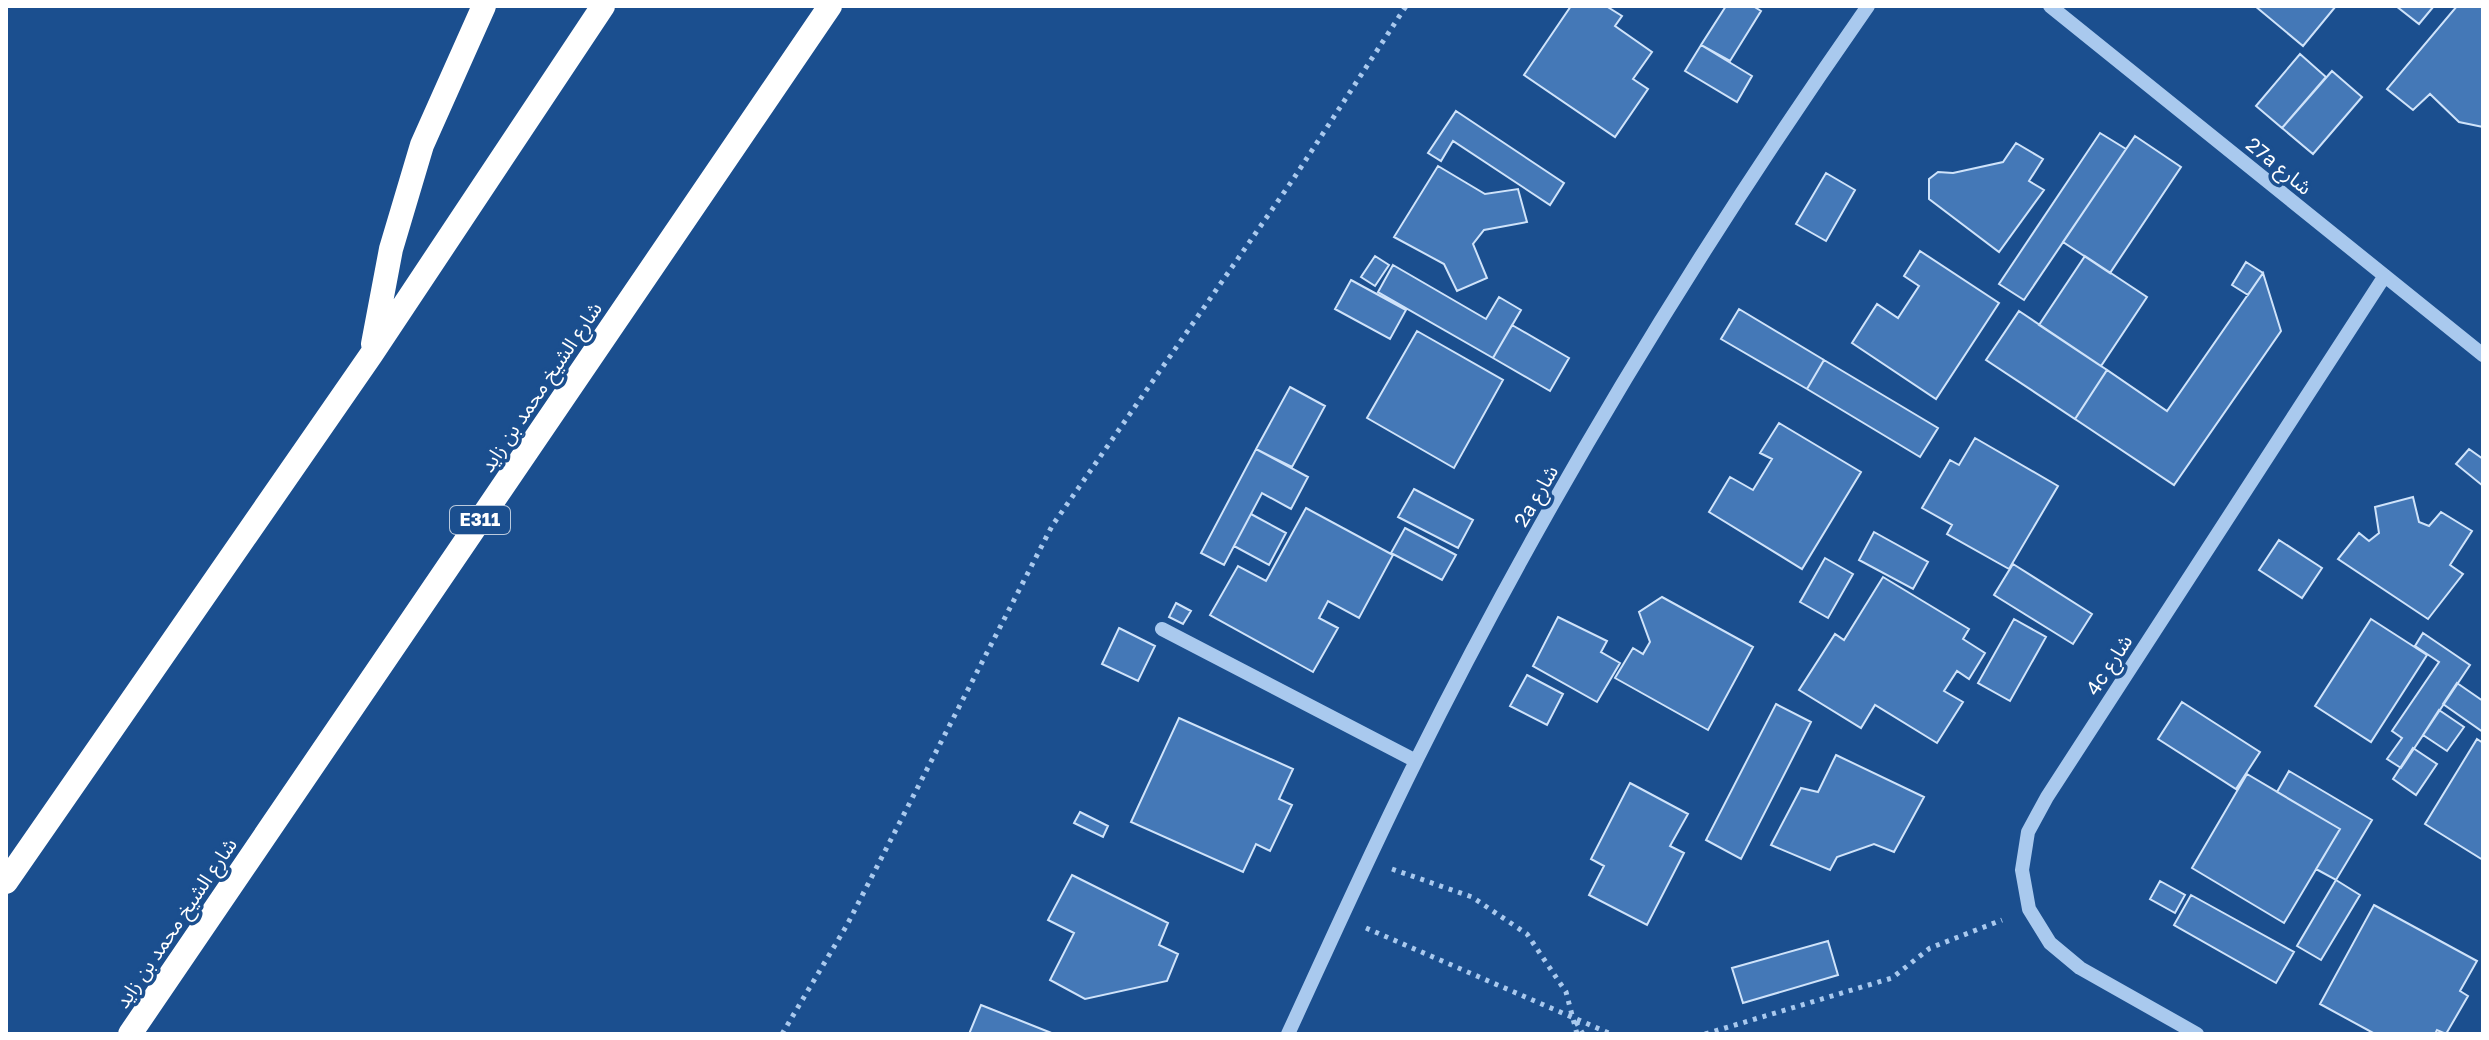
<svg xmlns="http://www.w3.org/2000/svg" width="2489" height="1040" font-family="'Golos Text','Noto Sans Arabic',sans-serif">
<rect width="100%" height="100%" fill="#1b4f8f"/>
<path fill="#4478b7" stroke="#cfe3fa" stroke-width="2" d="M1571,6H1606L1622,16L1615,26L1652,52L1633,79L1648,89L1615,137L1524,75Z
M1726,6H1753L1761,11L1730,61L1701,45Z
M2255,6H2336L2303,46Z
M2396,6H2434L2419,24Z
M2457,6H2483V127L2459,122L2430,94L2413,110L2387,89Z
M1701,45L1752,76L1737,102L1685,71Z
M2300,54L2326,77L2282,128L2256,106Z
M2332,71L2362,97L2313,154L2282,128Z
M1456,111L1564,183L1550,205L1453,141L1441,161L1428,153Z
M2100,133L2126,149L2024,300L1999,284Z
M2135,136L2181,167L2110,273L2063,242Z
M2016,143L2043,159L2029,181L2044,190L1999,252L1929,199V179L1938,172L1953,173L2003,162Z
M1438,166L1485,194L1518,189L1527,222L1484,230L1473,244L1487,278L1457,291L1444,264L1394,237Z
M1826,173L1855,190L1826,241L1796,224Z
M1920,251L1999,303L1936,399L1852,343L1877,304L1898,318L1919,286L1904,276Z
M1375,256L1389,265L1375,286L1361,277Z
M2085,256L2147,297L2101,366L2039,325Z
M2246,262L2263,273L2248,295L2232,285Z
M1393,265L1486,319L1499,297L1521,310L1493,358L1378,292Z
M2263,273L2281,331L2174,485L2075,419L2107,370L2167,411Z
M1351,280L1406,310L1390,339L1335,309Z
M1739,309L1824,360L1807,389L1721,339Z
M2019,311L2107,370L2075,419L1986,360Z
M1512,325L1569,358L1550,391L1493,358Z
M1417,331L1503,380L1454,468L1367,418Z
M1824,360L1938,428L1920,457L1807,389Z
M1290,387L1325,406L1292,467L1256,449Z
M1779,423L1861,472L1802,569L1709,512L1730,477L1753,490L1772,459L1760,453Z
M1975,438L2058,486L2009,569L1947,534L1952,525L1922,508L1950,460L1959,465Z
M1256,449L1308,477L1291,509L1262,493L1224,565L1201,553Z
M2469,449L2483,459V486L2456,464Z
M1414,489L1473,520L1458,548L1398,517Z
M2413,497L2419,522L2429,526L2441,512L2472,531L2450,565L2463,574L2428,619L2338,559L2359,533L2369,541L2379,533L2375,507Z
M1306,508L1393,555L1359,618L1328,601L1319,618L1338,628L1313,672L1210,615L1238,566L1266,581Z
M1251,514L1286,533L1269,565L1234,546Z
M1405,528L1456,555L1442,580L1391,553Z
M1874,532L1928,562L1913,589L1859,560Z
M2279,540L2322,568L2302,598L2259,570Z
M1825,558L1853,574L1828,618L1800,602Z
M2013,564L2092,614L2073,644L1994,595Z
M1883,577L1969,629L1963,639L1985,653L1969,679L1957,671L1944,691L1963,702L1937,743L1875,705L1861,728L1799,690L1835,634L1844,640Z
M1662,597L1753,647L1708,730L1615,678L1633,648L1643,654L1650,642L1639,612Z
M1176,603L1191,611L1183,624L1169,617Z
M1558,617L1607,641L1601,652L1620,663L1597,702L1533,666Z
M2014,619L2046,637L2010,701L1978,683Z
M2371,619L2427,655L2371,742L2315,706Z
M1119,628L1155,646L1138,681L1102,664Z
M2423,633L2470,665L2401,768L2387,759L2402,738L2392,731L2439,662L2415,646Z
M1527,675L1563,694L1547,725L1510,706Z
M2457,683L2483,701V732L2443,704Z
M2182,702L2260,752L2236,789L2158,739Z
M1776,704L1811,722L1741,859L1706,840Z
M2439,710L2464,727L2447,751L2423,735Z
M1179,718L1293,769L1279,799L1292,805L1270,851L1256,844L1243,872L1131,822Z
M2477,739L2483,743V860L2425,824Z
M2413,748L2437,764L2416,795L2393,779Z
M1836,755L1924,797L1894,852L1874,844L1837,857L1830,870L1771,845L1801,788L1818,792Z
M2289,771L2372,820L2336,880L2316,869L2340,829L2277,792Z
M2247,774L2340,829L2284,923L2192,868Z
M1630,783L1688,814L1670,846L1684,853L1647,925L1589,895L1604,866L1591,859Z
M1080,812L1108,826L1103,837L1074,823Z
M1072,875L1168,923L1159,945L1178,954L1167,981L1085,999L1050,980L1074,933L1048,920Z
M2336,880L2360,895L2321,960L2297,946Z
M2160,881L2185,895L2175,913L2150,899Z
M2191,895L2294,952L2276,983L2174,925Z
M2374,905L2477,961L2460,991L2468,996L2446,1034L2437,1030L2435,1034H2375L2320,1004Z
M1828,941L1838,975L1743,1003L1732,968Z
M981,1005L1054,1034H969Z"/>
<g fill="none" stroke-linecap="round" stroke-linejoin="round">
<path stroke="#a9c9ee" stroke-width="5" stroke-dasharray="4 6" stroke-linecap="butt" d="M1392,869L1472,897L1527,934L1566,992L1577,1034
M1366,928L1611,1034
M1576,1022L1583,1034
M782,1034L847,925L1052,526L1294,178L1406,6
M1705,1034L1892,978L1930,948L2002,920"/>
<path stroke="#a9c9ee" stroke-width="14" d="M2050,6L2483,355
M1162,629L1416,761
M1288,1034C1330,943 1371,851 1416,761C1546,499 1700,246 1868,6
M2197,1034L2080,968L2050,943L2029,909L2022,870L2028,832L2047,797L2384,277"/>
<path stroke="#fff" stroke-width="24" d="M373,344L391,249L422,145L484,6
M6,882L371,355L603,6
M130,1034L830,6"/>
</g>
<g text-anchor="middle" stroke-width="7" stroke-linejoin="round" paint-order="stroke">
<rect fill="#1b4f8f" stroke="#bbcadd" stroke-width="2" x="450" y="506" width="60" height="28" rx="6"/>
<g font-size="18" font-weight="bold" fill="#fff">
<text x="480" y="526">E311</text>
</g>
<g font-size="20" fill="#fff" stroke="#1b4f8f">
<text transform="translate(2279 166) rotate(39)" y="7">27a شارع</text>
<text transform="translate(541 387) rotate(-56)" y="7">شارع الشيخ محمد بن زايد</text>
<text transform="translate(1536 496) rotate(-60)" y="7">2a شارع</text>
<text transform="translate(2109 665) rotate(-57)" y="7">4c شارع</text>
<text transform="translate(176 923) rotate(-56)" y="7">شارع الشيخ محمد بن زايد</text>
</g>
</g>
<rect width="2489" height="1040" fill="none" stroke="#ffffff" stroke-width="16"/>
</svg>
